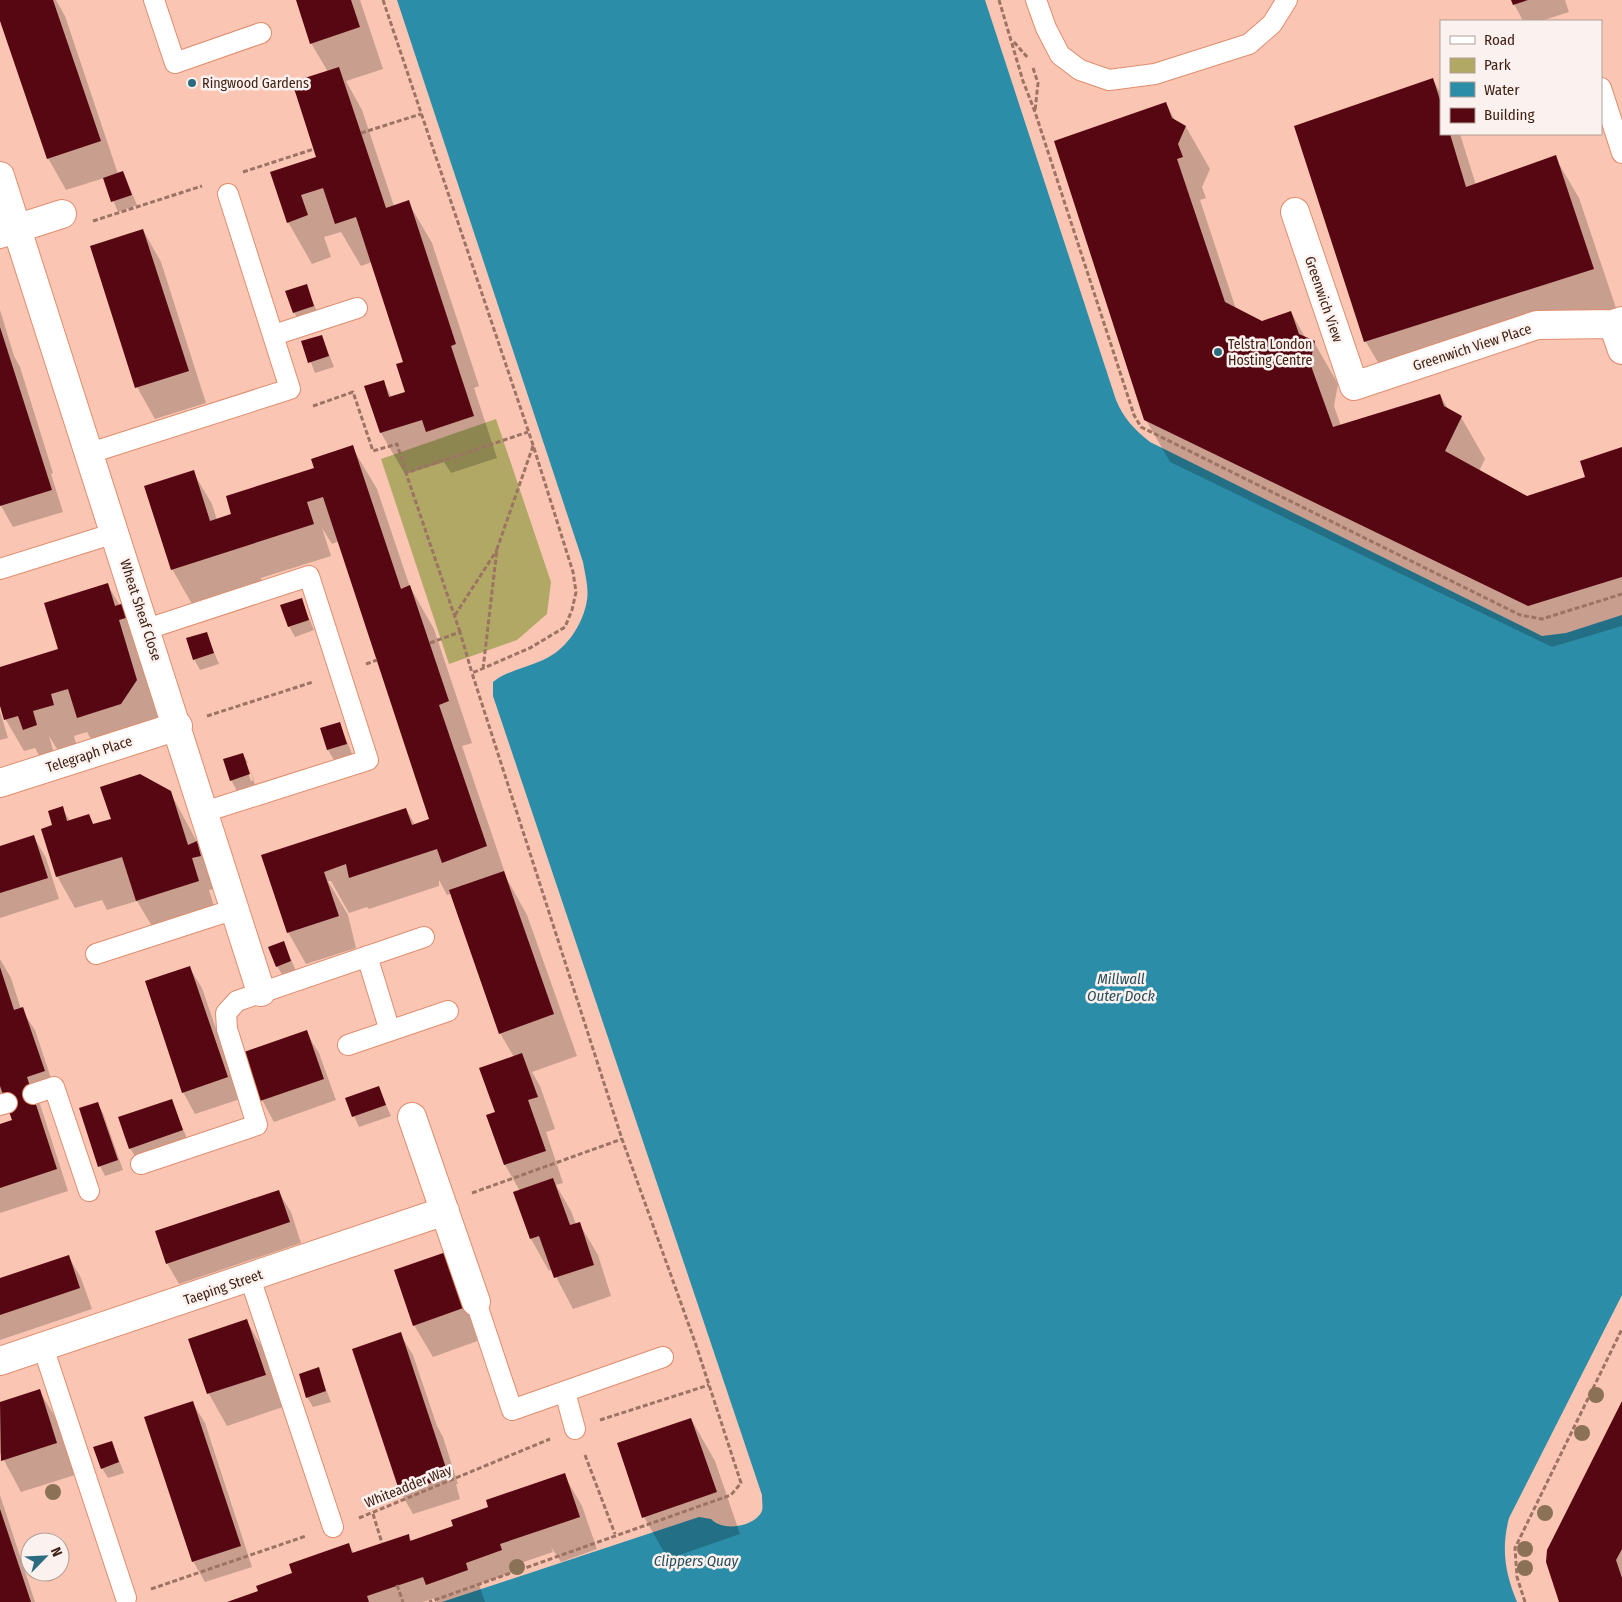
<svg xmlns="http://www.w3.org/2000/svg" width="1622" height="1602" font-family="'Fira Sans Condensed',sans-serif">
<rect width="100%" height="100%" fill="#fac6b3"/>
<path fill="#b1a865" d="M496,419L551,582L547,614L517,640L449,664L381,459Z"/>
<path fill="#2c8da8" d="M397,0H985L1116,400C1124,419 1134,429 1150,442L1542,636L1566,633L1622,615V1295L1509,1518C1501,1549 1505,1573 1517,1602H442L699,1517L711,1519C722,1532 755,1527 762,1511C763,1507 762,1500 762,1495L493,696V682L497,679C511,670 528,667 543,660C566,650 583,625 587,600C589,588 585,574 583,562Z"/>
<path fill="#0003" d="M1,0H56L65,16L118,174L123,172L137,205L118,212L104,178L66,190L48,158L0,17Z
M297,0H360L383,69L346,81L362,110L394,206L408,202L432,243L479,386L474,388L497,458L451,473L444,462L405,474L381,433L383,381L392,398L407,393L405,362L372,262L361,266L341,232L324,237L331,257L312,264L288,222L318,158L328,72L311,43Z
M1512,0H1565L1569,12L1541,21H1523Z
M1433,80L1441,94V134H1460L1476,185L1555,157L1579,198L1617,311L1390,383L1366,342L1296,127Z
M1166,104L1176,122L1186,127L1210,169L1202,187L1206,198L1200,200L1236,309L1262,322L1291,312L1306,339L1314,342L1338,384L1334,406L1341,426L1440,395L1448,409L1461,417L1485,459L1479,471L1527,498L1587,478L1622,449V626L1552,647L1170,462L1146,420Z
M143,230L161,262L206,403L155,419L137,387Z
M306,286L319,316L300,323L294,312Z
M0,310L14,356L20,367L53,473L51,474L63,512L13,527L0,504Z
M322,336L334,367L315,373L303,342Z
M352,447L377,489L410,587L434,629L472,743L462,746L507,879L527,915L577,1056L532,1072L540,1086L555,1129L546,1132L563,1183L556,1185L571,1211L576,1224L579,1223L598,1255L611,1296L573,1309L552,1269L549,1271L531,1239L515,1193L520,1191L505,1165L488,1116L496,1113L514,1057L500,1033L451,894L447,895L439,880V886L369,909L367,907L349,913L331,881H328L348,915L356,948L306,964L288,932L278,903L406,809L415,825L431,819L339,541L332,544L322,528L331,556L261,578L264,589L196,611L172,569L193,472L212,504L217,520L230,516Z
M107,584L146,649L136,652L142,663L160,722L102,759L87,732L74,736L77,747L59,752L49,736L55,757L42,761L35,748L24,751L6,720L0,701V668L60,650Z
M301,600L314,630L295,637L289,626Z
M206,633L219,664L200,670L194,659Z
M0,711L8,738L0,740Z
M340,724L352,754L334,760L328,750L322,729Z
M243,754L248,763H245L251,781L254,780L248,764L255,785L237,791L231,780Z
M170,792L215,875L219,888L209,890L216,913L156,933L137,901L107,910L102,900L75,908L57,876L54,826L62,808L70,821L89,815L94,825L112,820Z
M34,837L46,858L59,899L0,918V847Z
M284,943L296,971L283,976L277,966Z
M0,959L11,978L21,1009L35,1030L56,1093L38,1098L68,1191L0,1213V1125L14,1121L0,1095Z
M189,967L202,988L240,1099L195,1114L183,1092Z
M306,1032L319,1053L336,1100L274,1122L262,1100Z
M378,1087L391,1116L359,1127L346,1098Z
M171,1100L188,1141L136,1158L130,1148Z
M97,1103L103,1113L123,1170L105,1176L100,1166Z
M278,1191L291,1212L301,1243L179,1284L167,1263Z
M446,1253L483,1339L433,1357L414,1325Z
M69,1257L81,1278L92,1309L0,1340V1280Z
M246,1320L265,1352L283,1407L227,1426L209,1394L190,1340Z
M400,1334L413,1355L437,1426L443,1437L458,1484H456L460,1499L413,1514L401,1493L354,1349Z
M318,1369L331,1402L313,1407L307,1397Z
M39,1390L58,1422L75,1475L21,1492L0,1453V1403Z
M192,1402L205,1423L252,1567L205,1582L193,1561Z
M1622,1404V1602H1561Z
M691,1419L715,1461L740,1534L668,1559L644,1517Z
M112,1442L124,1473L108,1478L102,1468Z
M564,1475L582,1506L597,1549L561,1562L551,1547L553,1552L512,1566L514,1572L479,1584L485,1602H437L435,1598L423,1602H229L257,1593L349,1545L354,1553L408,1535L412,1541L454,1527L489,1508Z
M0,1495L35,1602H0Z"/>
<path fill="#570712" d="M0,0H53L101,141L47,159L0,21Z
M296,0H351L360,27L310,44Z
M1511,0H1528L1513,5Z
M339,67L386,208L409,200L456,344L451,346L474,416L426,432L422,420L380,433L364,386L384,380L389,397L405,392L396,364L403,362L356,217L335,224L323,188L301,195L308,215L287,223L270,172L316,157L292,82Z
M1433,78L1441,103V134H1450L1466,187L1556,155L1594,269L1364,342L1294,126Z
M1166,102L1172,118L1186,126L1178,144L1183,157L1177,159L1225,302L1262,321L1291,311L1299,334L1315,341L1310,363L1333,427L1440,394L1444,406L1462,416L1445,451L1527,496L1585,477L1580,461L1622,447V577L1528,606L1144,420L1054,141Z
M123,171L132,195L111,202L103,178Z
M143,229L189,371L135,388L90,246Z
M307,284L314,306L293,313L285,291Z
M0,327L52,490L0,506Z
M322,335L329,356L308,363L301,341Z
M353,445L401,589L410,585L449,701L439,705L487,846L442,863L437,849L349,878L346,864L324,872L339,916L287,933L261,855L406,808L412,825L429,819L323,497L307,502L314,524L171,570L144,486L194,470L210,521L231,514L226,496L314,468L311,459Z
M108,583L115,606L124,603L129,617L119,620L137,680L121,704L77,718L68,689L51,694L54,705L33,711L37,725L23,730L18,716L4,720L0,706V667L58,649L44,603Z
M302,598L309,620L288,627L280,605Z
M207,632L214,653L193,660L186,638Z
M340,722L347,744L327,750L320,728Z
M243,753L250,774L230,781L223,759Z
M140,774L171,791L188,845L197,841L201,856L192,858L199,881L136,901L122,857L56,877L41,829L52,825L48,811L63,806L67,821L89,814L93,824L111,819L100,787Z
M34,835L48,878L0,893V846Z
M504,871L554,1014L499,1034L449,890Z
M284,941L291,961L276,967L268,947Z
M190,966L228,1077L182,1093L145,981Z
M0,967L14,1010L23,1007L45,1071L27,1077L57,1169L0,1188V1124L12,1120L0,1086Z
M307,1030L324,1079L260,1101L244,1052Z
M522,1053L538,1097L528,1100L546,1151L504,1165L486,1115L495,1112L479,1068Z
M379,1086L386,1105L352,1117L345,1098Z
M172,1099L183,1130L129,1149L118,1117Z
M98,1102L118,1160L98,1167L79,1108Z
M553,1178L570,1225L580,1222L594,1265L554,1278L539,1236L530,1239L513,1192Z
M279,1190L290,1222L166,1264L155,1231Z
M446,1252L466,1307L413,1326L394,1270Z
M69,1255L80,1288L0,1315V1278Z
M247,1319L266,1375L207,1394L188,1339Z
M401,1332L449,1477L400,1493L352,1349Z
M319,1367L326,1391L306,1398L299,1374Z
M40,1389L57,1443L1,1461L0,1402Z
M193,1401L241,1546L192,1562L144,1417Z
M1622,1401V1549L1616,1560L1622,1578V1602H1559L1546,1562L1547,1550Z
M691,1418L717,1492L642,1518L617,1443Z
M112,1441L119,1462L101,1469L93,1447Z
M565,1473L580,1517L500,1544L502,1550L466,1563L468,1570L426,1585L423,1577L367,1596L369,1602H227L258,1591L256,1586L292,1573L289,1564L349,1543L352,1553L409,1534L410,1541L453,1526L451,1520L488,1507L486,1500Z
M0,1509L31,1602H0Z"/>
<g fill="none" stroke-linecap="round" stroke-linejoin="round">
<g stroke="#e08d6e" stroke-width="22">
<path id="lane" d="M154,0L175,63L261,33
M1036,0L1046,28L1060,55L1080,70L1109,80L1155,74L1249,44L1272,24L1287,0
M1601,88L1622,153
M274,335L357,308
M90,453L290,389L228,194
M0,569L115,533
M147,629L309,576L368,760L204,812
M96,954L235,909
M367,956L390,1031
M348,1045L448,1011
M33,1094L54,1087L89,1191
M0,1105L7,1103
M141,1164L257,1125L227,1029L226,1013L237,1001L424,937
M250,1278L333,1527
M476,1302L512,1410L663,1357
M43,1347L126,1598
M565,1392L575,1429"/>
</g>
<g stroke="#e08d6e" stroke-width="30">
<path id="street" d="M0,176L261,992
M1295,212L1354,386L1537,325L1613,324L1622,321
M0,234L62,214
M1613,324L1622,350
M0,783L178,726
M412,1117L476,1302
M0,1361L445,1211"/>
</g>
<path stroke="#9d7363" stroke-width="3" stroke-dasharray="5 2.5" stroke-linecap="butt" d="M383,0L533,445L573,572L576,592L572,610L565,627L530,648L472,673L622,1139L696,1345L741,1483L731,1495L429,1602
M999,0L1023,81L1035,112L1134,415L1141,427L1520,615L1542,619L1622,594
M1014,42L1028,58
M1033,68L1038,83L1035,111
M361,133L421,114
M243,172L314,149
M93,221L202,186
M313,406L353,392L373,451L397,444L406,473
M455,615L497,550
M460,632L406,473L528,432
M430,643L460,632L472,673
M366,664L377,660
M483,669L497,549L533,446
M207,716L313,682
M472,1193L622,1139
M600,1420L709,1385
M585,1455L615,1534
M373,1514L382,1543
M359,1518L550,1439
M397,1585L403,1602
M151,1589L306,1536
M1525,1602L1517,1577L1515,1548L1622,1329"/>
<use href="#lane" stroke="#fff" stroke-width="20"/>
<use href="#street" stroke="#fff" stroke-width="28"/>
</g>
<g fill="#8b7156">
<circle cx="1596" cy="1395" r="8"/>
<circle cx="1582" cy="1433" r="8"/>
<circle cx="53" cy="1492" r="8"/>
<circle cx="1545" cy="1513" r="8"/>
<circle cx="1525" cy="1549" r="8"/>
<circle cx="517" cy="1567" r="8"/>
<circle cx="1525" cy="1568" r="8"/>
</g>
<g fill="#2b6c80" stroke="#fbf2ef" stroke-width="2">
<circle cx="192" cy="83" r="5"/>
<circle cx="1218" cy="352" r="5"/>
</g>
<g text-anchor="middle" stroke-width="5" stroke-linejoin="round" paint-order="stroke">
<g font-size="14" fill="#412014" stroke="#fbf2ef" text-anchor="start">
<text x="202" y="88">Ringwood Gardens</text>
<text x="1228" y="349">Telstra London<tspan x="1228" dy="16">Hosting Centre</tspan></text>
</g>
<g font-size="14" fill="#412014" stroke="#fbf2ef">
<text transform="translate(1324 299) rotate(71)" y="5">Greenwich View</text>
<text transform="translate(1472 347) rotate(-18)" y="5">Greenwich View Place</text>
<text transform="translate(141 610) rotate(72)" y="5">Wheat Sheaf Close</text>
<text transform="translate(89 754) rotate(-18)" y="5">Telegraph Place</text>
<text transform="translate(223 1287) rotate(-19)" y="5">Taeping Street</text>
<text transform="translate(408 1486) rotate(-22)" y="5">Whiteadder Way</text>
</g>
<g font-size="15" font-style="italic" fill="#264e5b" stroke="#fbf2ef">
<text x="1121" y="984">Millwall<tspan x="1121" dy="17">Outer Dock</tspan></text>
<text x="696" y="1566">Clippers Quay</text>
</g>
</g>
<rect x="1440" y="20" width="162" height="115" fill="#fbf2ef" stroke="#b19e97"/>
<rect x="1450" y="36" width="25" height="8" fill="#ffffff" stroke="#b19e97"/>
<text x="1484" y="45" font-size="15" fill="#412014">Road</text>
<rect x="1450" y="58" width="25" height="15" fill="#b1a865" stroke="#b19e97"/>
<text x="1484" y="70" font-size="15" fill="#412014">Park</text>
<rect x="1450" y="82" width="25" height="15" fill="#2c8da8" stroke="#b19e97"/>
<text x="1484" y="95" font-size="15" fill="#412014">Water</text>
<rect x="1450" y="108" width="25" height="15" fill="#570712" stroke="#b19e97"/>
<text x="1484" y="120" font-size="15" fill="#412014">Building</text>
<g transform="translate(45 1557) rotate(66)"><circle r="24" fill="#fbf2ef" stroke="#b19e97"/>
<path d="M0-4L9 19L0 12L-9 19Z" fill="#2b6c80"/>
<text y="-8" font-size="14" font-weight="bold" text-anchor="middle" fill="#412014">N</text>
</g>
</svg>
